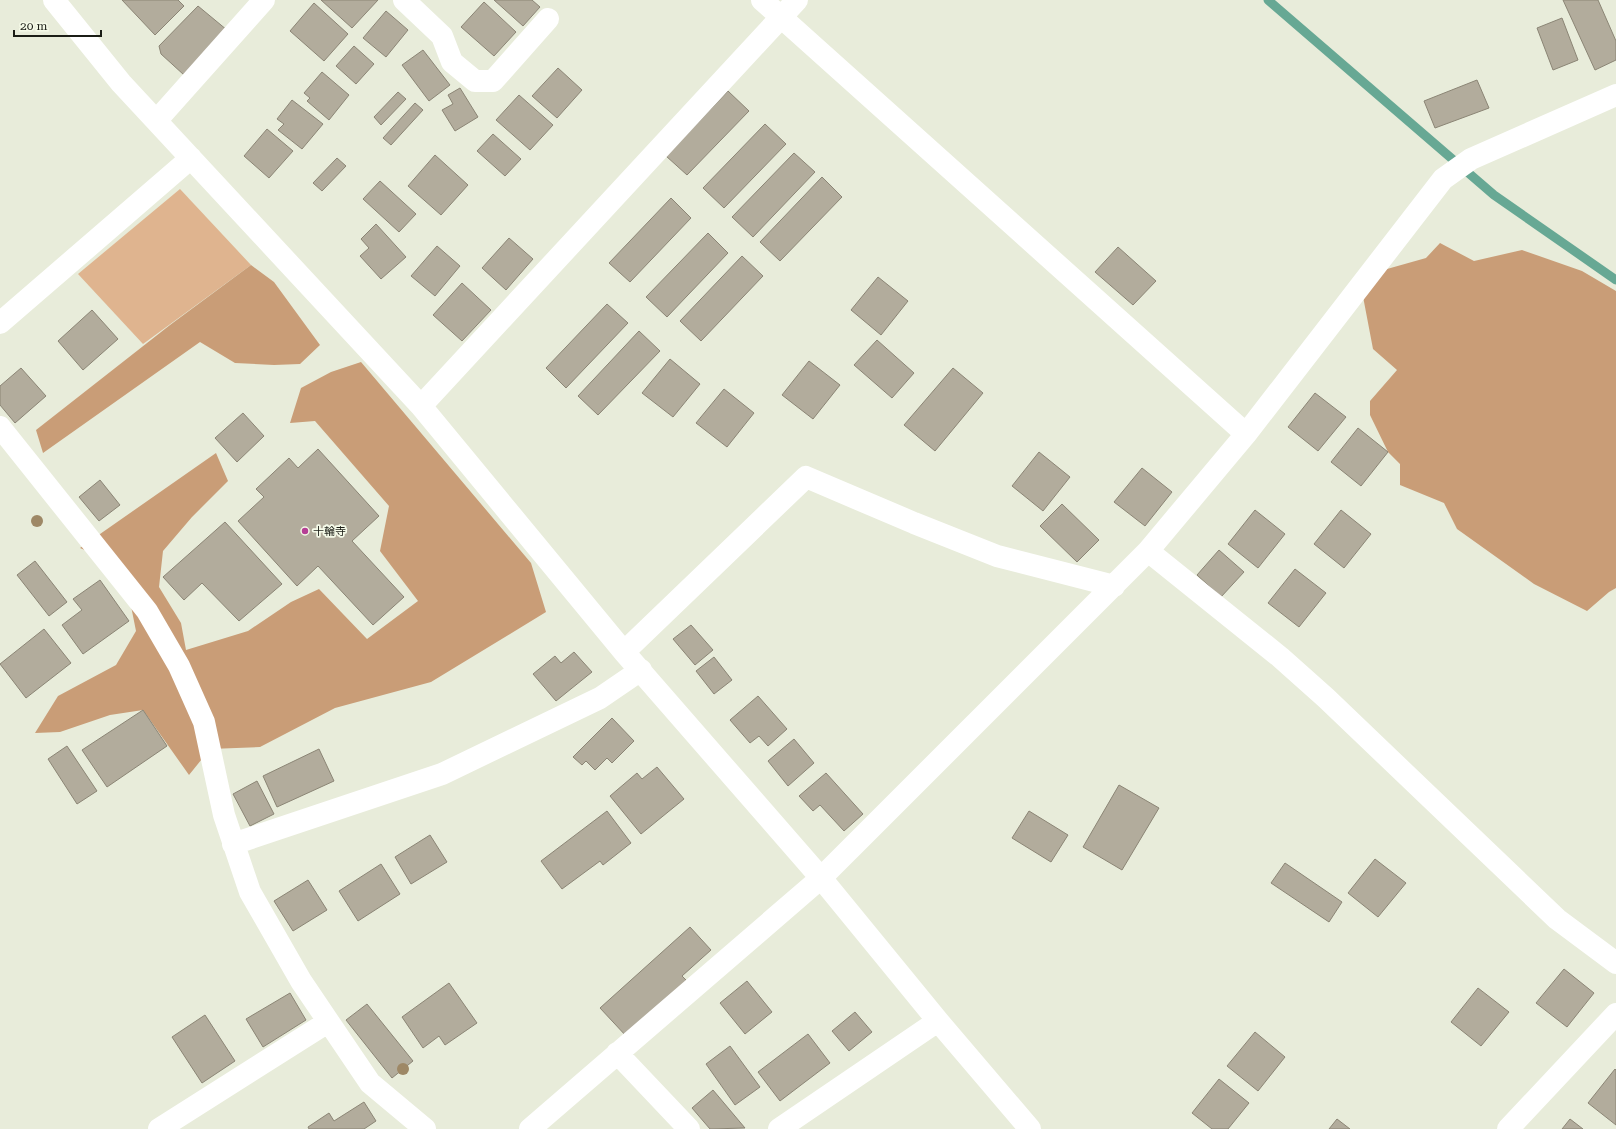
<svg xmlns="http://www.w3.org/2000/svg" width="1616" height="1129" font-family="'Roboto Serif','Noto Sans JP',serif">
<rect width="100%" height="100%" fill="#e8ecda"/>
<path fill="#dfb48f" d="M180,189L251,265L143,344L78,274Z"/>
<path fill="#c99d77" d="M1440,243L1474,261L1522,250L1582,271L1616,291V588L1609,592L1587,611L1534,584L1457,529L1444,503L1400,485V464L1388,452L1370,415V401L1397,370L1373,349L1361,286L1387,269L1426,258Z
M251,265L274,282L320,345L300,364L274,365L235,363L200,342L43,453L36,430L170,325Z
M361,362L531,563L546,612L431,682L335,708L260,747L210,749L189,775L143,710L110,715L60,732L35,733L58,696L116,665L136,631L127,586L106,559L80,548L216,453L228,481L192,517L163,551L159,587L181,623L186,650L248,631L291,602L319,589L367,639L418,601L380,551L389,506L315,421L290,423L301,388L331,372Z"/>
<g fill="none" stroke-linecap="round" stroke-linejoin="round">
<path stroke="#67a894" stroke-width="9" d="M1268,0L1494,195L1616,280"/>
</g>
<path fill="#b2ac9c" stroke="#8b8575" d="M122,0H178L184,6L155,35Z
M321,0H378L352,28Z
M494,0H532L540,7L523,26Z
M1563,0H1598L1616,41V60L1595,70Z
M484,2L516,32L494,56L461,27Z
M314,3L348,34L324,61L290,31Z
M198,6L227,30L184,75L161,54L159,46Z
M386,11L408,30L386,57L363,38Z
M1562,18L1578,60L1553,70L1537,28Z
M354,46L374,64L356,84L336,66Z
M423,50L450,85L429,101L402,65Z
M558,68L582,90L557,118L532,96Z
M322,72L349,95L329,120L307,101L310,98L304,93Z
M1477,80L1489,108L1435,128L1424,101Z
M460,88L478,117L455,131L442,110L453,104L448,95Z
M728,91L749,111L687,175L666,156Z
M398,92L406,99L381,125L374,117Z
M519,95L553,125L530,150L496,120Z
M292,100L323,124L302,149L278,130L284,124L277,119Z
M415,103L423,110L391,145L383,138Z
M765,124L786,144L724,208L703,188Z
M267,129L293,151L269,178L244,156Z
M493,134L521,159L505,176L477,151Z
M794,153L815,172L753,237L732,217Z
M435,155L468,185L441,215L408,186Z
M337,158L346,166L322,191L313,183Z
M822,177L842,197L780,261L760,242Z
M380,181L416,214L399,232L363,199Z
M671,198L691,218L630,282L609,263Z
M376,224L406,257L381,279L360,256L369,248L361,239Z
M708,233L728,253L667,317L646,297Z
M509,238L533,259L506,290L482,268Z
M437,246L460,266L435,296L411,276Z
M1118,247L1156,281L1133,305L1095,272Z
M742,256L763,276L701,341L680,321Z
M878,277L908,301L881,335L851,310Z
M462,283L491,310L462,341L433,315Z
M607,304L628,323L566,388L546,368Z
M92,310L118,339L83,370L58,341Z
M639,331L660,351L598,415L578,396Z
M877,340L914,373L892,398L854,365Z
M670,359L700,384L673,417L642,393Z
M809,361L840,385L813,419L782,395Z
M21,368L46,396L15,423L0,405V386Z
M953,368L983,393L935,451L904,425Z
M724,389L754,413L727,447L696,423Z
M1315,393L1346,417L1318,451L1288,427Z
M243,413L264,436L237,462L215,438Z
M1358,428L1388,452L1361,486L1331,462Z
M318,449L379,516L352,541L404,597L373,625L318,566L297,586L238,521L264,497L256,489L289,458L298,468Z
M1039,452L1070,477L1043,511L1012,486Z
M1142,468L1172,492L1145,526L1114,502Z
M100,480L120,505L99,521L79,497Z
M1062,504L1099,540L1077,562L1040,526Z
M1255,510L1285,534L1258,568L1228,544Z
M1341,510L1371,534L1344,568L1314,544Z
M225,522L282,584L239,621L202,583L184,600L163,577Z
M1219,550L1244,572L1221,597L1197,575Z
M35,561L67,602L49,616L17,575Z
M1295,569L1326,593L1299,627L1268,603Z
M100,580L129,621L83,654L62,625L82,610L73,599Z
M691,625L713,650L695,665L673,639Z
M44,629L71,663L26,698L0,664Z
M574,652L592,672L556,701L533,674L555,656L561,663Z
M714,657L732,680L714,694L696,671Z
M758,696L787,729L768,746L759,736L750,743L730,720Z
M143,710L167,746L107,787L82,750Z
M612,718L634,741L612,763L607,758L595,770L586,761L582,765L573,757Z
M794,739L814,763L788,786L768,761Z
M67,746L97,791L77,804L48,759Z
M319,749L334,781L277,807L263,776Z
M657,767L684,799L641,834L610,796L637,773L642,779Z
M826,773L863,814L844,831L820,805L813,811L799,796Z
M257,781L274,814L250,826L233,794Z
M1119,785L1159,808L1122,870L1083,847Z
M607,811L631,843L603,865L600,861L562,889L541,861Z
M1029,811L1068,835L1051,862L1012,838Z
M430,835L447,862L411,884L395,857Z
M1375,859L1406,883L1378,917L1348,893Z
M1285,863L1342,902L1329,922L1271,883Z
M381,864L400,894L358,921L339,891Z
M308,880L327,910L293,931L274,901Z
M690,927L711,950L682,976L688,982L627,1037L600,1008Z
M1564,969L1594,993L1567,1027L1536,1003Z
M747,981L772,1012L745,1034L720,1003Z
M449,983L477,1023L445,1045L439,1036L423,1048L402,1017Z
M1478,988L1509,1012L1481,1046L1451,1022Z
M290,993L306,1020L263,1047L246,1019Z
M367,1004L413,1061L392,1078L346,1020Z
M855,1012L872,1032L849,1051L832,1031Z
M205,1015L235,1061L202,1083L172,1037Z
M1255,1032L1285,1057L1258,1091L1227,1066Z
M808,1034L830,1063L780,1101L758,1072Z
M730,1046L760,1087L735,1105L706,1064Z
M1615,1069L1616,1070V1125L1588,1103Z
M1219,1079L1249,1103L1228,1129H1212L1192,1113Z
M713,1090L745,1128L710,1129L692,1108Z
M364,1102L376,1121L364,1129H309L308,1127L329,1113L334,1121Z
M1337,1119L1350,1129H1329Z
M1570,1119L1583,1129H1562Z"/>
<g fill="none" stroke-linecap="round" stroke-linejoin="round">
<path stroke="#fff" stroke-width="22" d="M54,0L121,83L421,406L624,652L821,878L938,1021L1030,1129
M404,0L442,36L452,62L475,81H493L548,19
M762,0L1246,434
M157,120L264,0
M0,323L191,158
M421,406L797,0
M0,427L147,611L179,666L204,722L224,815L250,892L301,981L370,1083L425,1129
M1148,551L1280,657L1326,698L1557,919L1616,963
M624,652L806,477L914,523L997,556L1114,586
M233,844L442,774L600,698L641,670
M617,1053L689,1129
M159,1129L328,1022
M530,1129L821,878L1148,551L1246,434L1443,179L1471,159L1616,95
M779,1129L938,1021
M1508,1129L1616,1014"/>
</g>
<g fill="#9e8866">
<circle cx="37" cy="521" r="6"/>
<circle cx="403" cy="1069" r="6"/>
</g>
<circle fill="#b53f95" stroke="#f5fae8" stroke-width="1.5" cx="305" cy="531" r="4"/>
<g text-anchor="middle" stroke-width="3.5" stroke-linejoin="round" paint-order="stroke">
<g font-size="11" fill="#1b1d16" stroke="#f5fae8" text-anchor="start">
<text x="313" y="535">十輪寺</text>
</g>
</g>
<path d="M14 30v6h87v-6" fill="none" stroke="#1b1d16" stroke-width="2"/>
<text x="20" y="30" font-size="12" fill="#1b1d16" stroke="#f5fae8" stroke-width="3" paint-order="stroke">20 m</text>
</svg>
